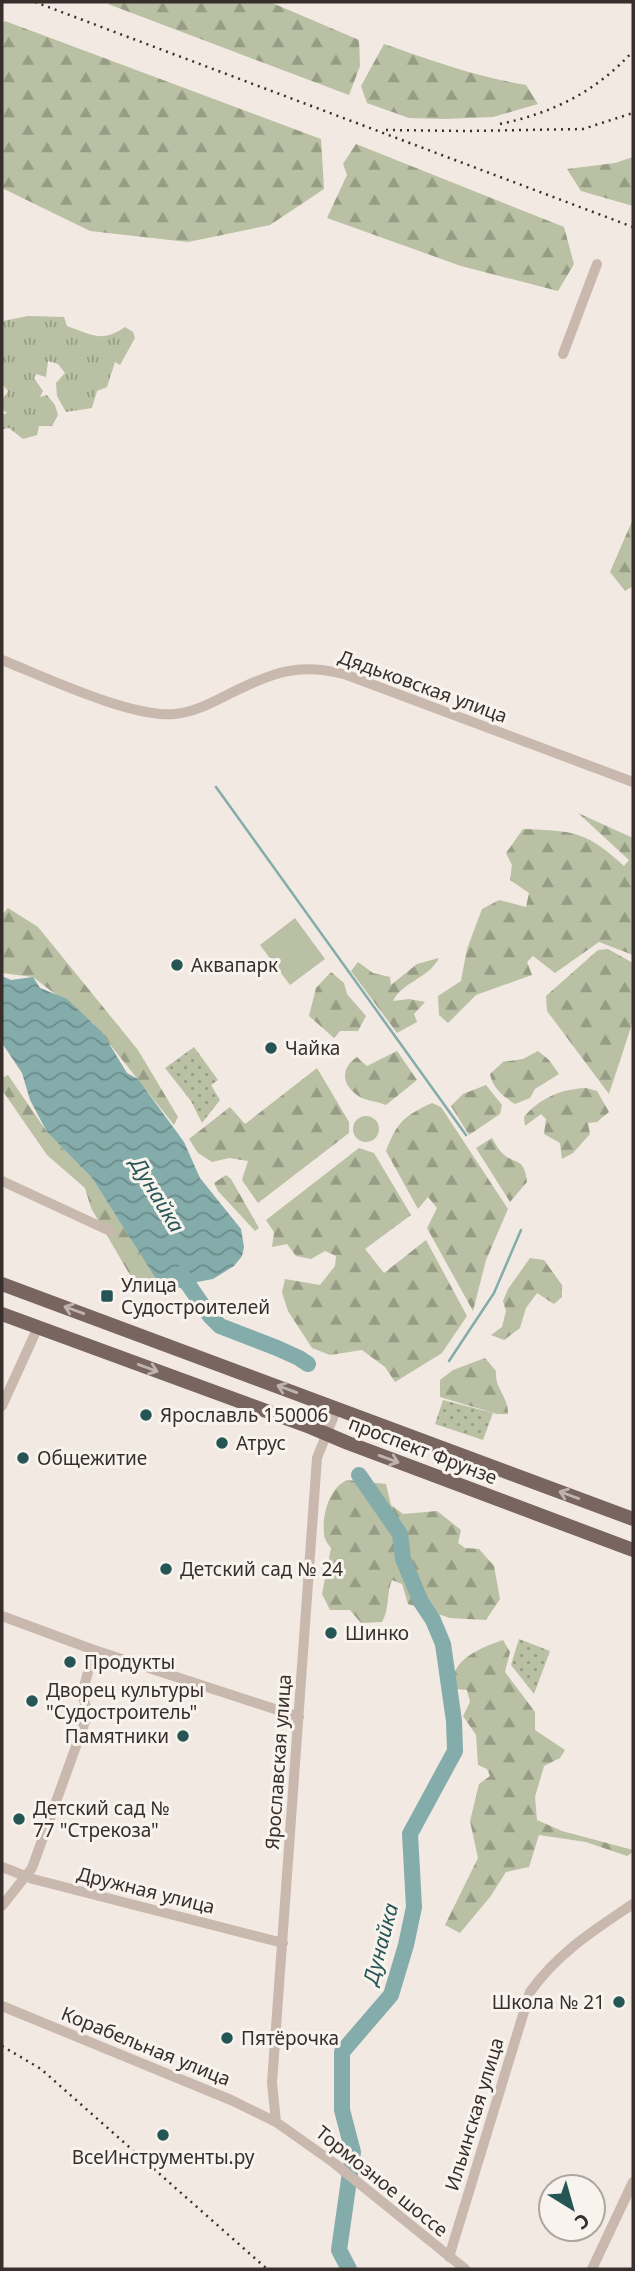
<svg xmlns="http://www.w3.org/2000/svg" width="635" height="2271" font-family="'Noto Sans',sans-serif">
<defs>
<pattern id="grass-tufts" width="24" height="20" patternUnits="userSpaceOnUse" patternTransform="scale(1.75)"><rect width="24" height="20" fill="#b9c0a3"/><path d="M3 7l-1-3M5 7V3M7 7l1-3M15 17l-1-3M17 17v-4M19 17l1-3" fill="none" stroke="#979c85"/></pattern>
<pattern id="forest-firs" width="22" height="20" patternUnits="userSpaceOnUse" patternTransform="scale(1.75)"><rect width="22" height="20" fill="#b9c0a3"/><path d="M5 1l3.5 6h-7zM16 11l3.5 6h-7z" fill="#979c85"/></pattern>
<pattern id="park-dots" width="8" height="8" patternUnits="userSpaceOnUse" patternTransform="scale(1.75)"><rect width="8" height="8" fill="#b9c0a3"/><path d="M2 2h.1M6 6h.1" fill="none" stroke="#979c85" stroke-width="1.8" stroke-linecap="round"/></pattern>
<pattern id="water-waves" width="16" height="10" patternUnits="userSpaceOnUse" patternTransform="scale(1.75)"><rect width="16" height="10" fill="#83acaa"/><path d="M0 5q4-4 8 0t8 0" fill="none" stroke="#6c8c8b"/></pattern>
</defs>
<rect width="100%" height="100%" fill="#f1e9e2"/>
<path fill="url(#grass-tufts)" d="M28,316L64,317L67,326C92,335 102,343 125,327L133,332L135,338L120,365L115,362L107,387L97,391L92,408L66,412L57,396L56,383L65,373L58,364L48,361L46,377L36,374L34,378L43,391L40,397L47,395L55,405L58,415L52,426H39L37,435L23,439L9,428L2,429V415L7,413L2,409V401L8,391L2,384V329L3,321Z
M353 1129a13 13 0 1 1 26 0a13 13 0 1 1-26 0Z"/>
<path fill="url(#forest-firs)" d="M111,2H270L359,40L360,66L349,95L108,4Z
M5,21L321,139L324,189L270,225L188,242L90,231L2,188V23Z
M384,44C430,60 477,77 526,85L538,104L493,117L444,119L409,118L367,103L361,86Z
M356,144L564,227L574,264L558,291L461,266L327,218L347,175L343,164Z
M633,157V206L581,191L567,169L615,163Z
M633,519V586L625,591L610,572Z
M578,813L633,838V955L599,942L555,973L533,956L527,962L532,975L476,995L448,1023L439,1015L438,996L461,981L467,949L482,909L499,900L526,907L529,893L510,880L512,865L506,853L523,829C574,831 586,831 624,866L629,860Z
M8,908L38,927L138,1050L178,1117L174,1125L93,1023L33,977L2,973V915Z
M608,949L633,963V1021L609,1094L547,1011L546,996L598,950Z
M439,958C428,979 402,982 393,1001L409,999L425,1002L414,1014L417,1022L397,1033L351,971L358,962L373,973L390,977L391,985L417,964Z
M331,972L344,983L347,994L366,1016L358,1031H340L334,1038L309,1016L316,988Z
M397,1051L417,1080L386,1105C377,1101 364,1101 357,1095C341,1083 341,1068 357,1057L367,1066Z
M538,1051L549,1060L559,1074L535,1089L530,1098L515,1104C503,1096 493,1089 490,1074L503,1062L523,1059Z
M317,1068L349,1122V1133L258,1203L242,1180L248,1161L229,1158L212,1162L198,1153L189,1139L230,1107L245,1124Z
M8,1075L47,1132L92,1178L156,1279L141,1280L130,1275L91,1208L85,1188L47,1155L2,1090V1078Z
M486,1085L502,1105L500,1114L469,1135L451,1106L463,1094Z
M586,1088L597,1091L609,1112L597,1122L588,1123L590,1134L573,1153L562,1159L560,1143L544,1134L546,1119L541,1114L525,1126L524,1117C540,1098 561,1089 586,1088Z
M432,1103L441,1107L508,1209L486,1260L473,1311L427,1228L437,1208L428,1197L418,1209L386,1151C397,1122 404,1116 432,1103Z
M492,1138C495,1143 498,1149 502,1153C516,1166 524,1156 527,1182L510,1202L476,1148Z
M359,1148L374,1153L411,1215L365,1249L384,1273L426,1240L467,1316L442,1353L395,1382L385,1367L362,1350L330,1355L312,1348L288,1311L282,1292L285,1279L320,1285L335,1266L336,1256L325,1251L311,1259L296,1256L287,1244L272,1247L274,1232L266,1220Z
M226,1175L231,1179L259,1228L255,1231L218,1191L214,1183Z
M530,1258L544,1260L562,1285V1297L554,1304L537,1293L526,1308L520,1328L504,1340L491,1335L502,1327L506,1311L503,1301L508,1289Z
M485,1358L496,1371C494,1388 509,1398 508,1414H497L440,1397V1380L453,1370Z
M347,1480L386,1484L391,1505L403,1514L437,1511L461,1530L458,1543L465,1548L479,1549L494,1566L500,1599L486,1620L450,1618L408,1604L402,1584L392,1580C386,1594 390,1608 382,1622L361,1623L350,1610H330L322,1594L331,1548C328,1544 324,1539 324,1534C322,1515 329,1488 347,1480Z
M503,1640L510,1652L505,1672L535,1712V1730L565,1750L560,1758L544,1766L535,1797L537,1820L562,1831L633,1850V1852L627,1856L586,1842L539,1835L529,1867L506,1872L490,1897L460,1933L445,1925L478,1858L470,1821L479,1784L490,1776L487,1769L478,1765L476,1735L463,1716L470,1702L467,1690L456,1689C444,1662 482,1647 503,1640Z"/>
<path fill="url(#park-dots)" d="M194,1047L218,1080L211,1085L220,1100L202,1123L191,1101L165,1068Z
M443,1400L493,1413L483,1440L435,1424Z
M519,1639L550,1651L534,1694L511,1665Z"/>
<path fill="#b9c0a3" d="M295,918L325,959L290,985L260,945Z"/>
<path fill="url(#water-waves)" d="M2,976L11,980L33,977L40,988L67,999L102,1032L127,1073L138,1079L184,1142L200,1178L241,1229L244,1247L242,1256L234,1266L213,1279L197,1282L192,1290L170,1286L156,1279L92,1178L47,1132L30,1100L22,1073L2,1043Z"/>
<g fill="none" stroke-linecap="round" stroke-linejoin="round">
<path stroke="#83acaa" stroke-width="2.5" d="M216,787L466,1135
M449,1361L494,1293L521,1230"/>
<path stroke="#83acaa" stroke-width="16" d="M181,1274L210,1316L220,1326L277,1348L299,1358L308,1364
M349,2269L339,2250L353,2152L342,2110V2052L391,1995L406,1945L414,1907L410,1834L455,1751L454,1721L443,1644L433,1620L421,1602L403,1559L400,1534L359,1475"/>
<path stroke="#c9b8ae" stroke-width="10" d="M563,354L597,264
M2,660C45,677 131,718 175,714C195,712 211,703 229,694C273,672 299,662 347,675L633,782
M2,1181L110,1231
M2,1406L38,1327
M2,1616L94,1650L299,1717
M2,1867L33,1879L283,1943
M2,1906L32,1868L88,1713L82,1694L94,1650
M2,2006L231,2100L276,2122L334,2163L465,2269
M276,2122L272,2083L317,1458L337,1408
M449,2257L530,1992C559,1952 593,1931 633,1904
M592,2269L633,2182"/>
<path stroke="#79655f" stroke-width="14" d="M2,1284L633,1519
M2,1314L310,1427L348,1443L633,1550"/>
<path stroke="#382f2c" stroke-width="2.5" stroke-dasharray="2 5" stroke-linecap="butt" d="M35,2L633,227
M500,124C553,113 597,91 633,51
M386,130L466,131L583,129L633,113
M2,2046L41,2069L267,2269"/>
</g>
<defs><path id="oneway-shaft" d="M-6 0H5M1.5-3L5.5 0L1.5 3" fill="none" stroke-width="1.6" stroke-linecap="round" stroke-linejoin="round" transform="scale(1.75)"/></defs>
<g stroke="#bfb3ae">
<use href="#oneway-shaft" transform="translate(74 1310) rotate(-160)"/>
<use href="#oneway-shaft" transform="translate(148 1368) rotate(20)"/>
<use href="#oneway-shaft" transform="translate(287 1389) rotate(-160)"/>
<use href="#oneway-shaft" transform="translate(389 1459) rotate(20)"/>
<use href="#oneway-shaft" transform="translate(569 1495) rotate(-160)"/>
</g>
<g fill="#255655" stroke="#f9f3ee" stroke-width="2.5">
<circle cx="177" cy="965" r="7"/>
<circle cx="271" cy="1048" r="7"/>
<rect x="100" y="1289" width="14" height="14" rx="3.5"/>
<circle cx="146" cy="1415" r="7"/>
<circle cx="222" cy="1443" r="7"/>
<circle cx="23" cy="1458" r="7"/>
<circle cx="166" cy="1569" r="7"/>
<circle cx="331" cy="1633" r="7"/>
<circle cx="70" cy="1662" r="7"/>
<circle cx="32" cy="1701" r="7"/>
<circle cx="183" cy="1736" r="7"/>
<circle cx="19" cy="1819" r="7"/>
<circle cx="619" cy="2002" r="7"/>
<circle cx="227" cy="2038" r="7"/>
<circle cx="163" cy="2135" r="7"/>
</g>
<g text-anchor="middle" stroke-width="6" stroke-linejoin="round" paint-order="stroke">
<g font-size="19" fill="#382f2c" stroke="#f9f3ee">
<text transform="translate(423 686) rotate(20)" y="7">Дядьковская улица</text>
<text transform="translate(423 1450) rotate(21)" y="7">проспект Фрунзе</text>
<text transform="translate(278 1762) rotate(-86)" y="7">Ярославская улица</text>
<text transform="translate(146 1890) rotate(14)" y="7">Дружная улица</text>
<text transform="translate(146 2046) rotate(22)" y="7">Корабельная улица</text>
<text transform="translate(474 2114) rotate(-73)" y="7">Ильинская улица</text>
<text transform="translate(382 2181) rotate(39)" y="7">Тормозное шоссе</text>
</g>
<g font-size="19" fill="#382f2c" stroke="#f9f3ee" text-anchor="start">
<text x="191" y="972">Аквапарк</text>
<text x="285" y="1055">Чайка</text>
<text x="121" y="1292">Улица<tspan x="121" dy="22">Судостроителей</tspan></text>
<text x="160" y="1422">Ярославль 150006</text>
<text x="236" y="1450">Атрус</text>
<text x="37" y="1465">Общежитие</text>
<text x="180" y="1576">Детский сад № 24</text>
<text x="345" y="1640">Шинко</text>
<text x="84" y="1669">Продукты</text>
<text x="46" y="1697">Дворец культуры<tspan x="46" dy="22">"Судостроитель"</tspan></text>
<text x="169" y="1743" text-anchor="end">Памятники</text>
<text x="33" y="1815">Детский сад №<tspan x="33" dy="22">77 "Стрекоза"</tspan></text>
<text x="605" y="2009" text-anchor="end">Школа № 21</text>
<text x="241" y="2045">Пятёрочка</text>
<text x="163" y="2164" text-anchor="middle">ВсеИнструменты.ру</text>
</g>
<g font-size="21" font-style="italic" fill="#255655" stroke="#f9f3ee">
<text transform="translate(157 1195) rotate(59)" y="7">Дунайка</text>
<text transform="translate(381 1944) rotate(-75)" y="7">Дунайка</text>
</g>
</g>
<rect width="635" height="2271" fill="none" stroke="#382f2c" stroke-width="7"/>
<g transform="translate(572 2208) rotate(143)"><circle r="33" fill="#f9f3ee" stroke="#aca5a0" stroke-width="2"/>
<path d="M0-5L12 26L0 18L-12 26Z" fill="#255655"/>
<text y="-10" font-size="19" font-weight="bold" text-anchor="middle" fill="#382f2c">С</text>
</g>
</svg>
